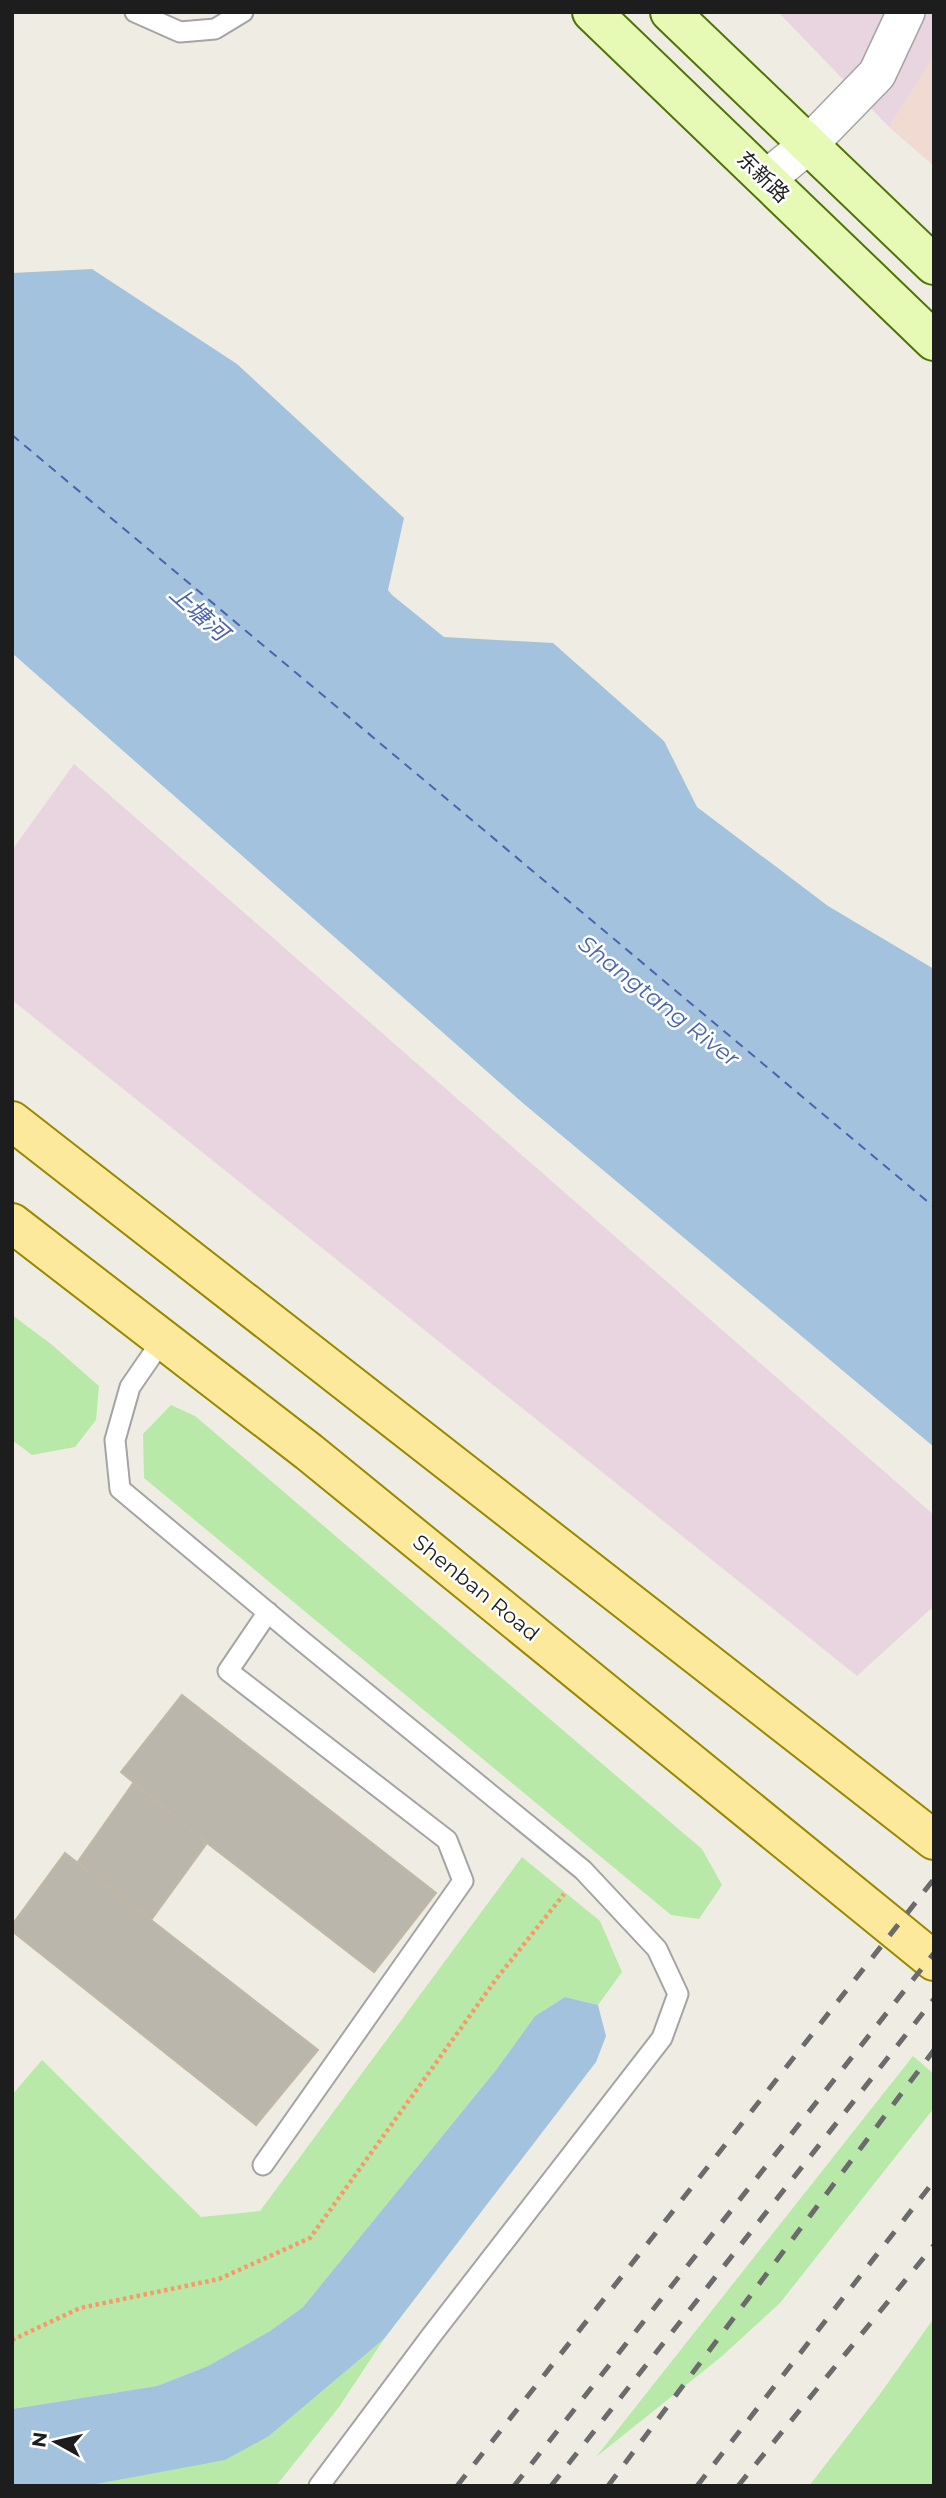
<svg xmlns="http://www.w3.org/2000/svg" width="946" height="2498" font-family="Montserrat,'Noto Sans SC',sans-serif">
<rect width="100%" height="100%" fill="#efede3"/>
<path fill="#f0dad2" d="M934,56V166L889,127Z"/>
<path fill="#e8d5e0" d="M778,12H934V56L889,127Z
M74,764L934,1515V1606L857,1676L12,1000V850Z"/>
<path fill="#b9e9a8" d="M12,1315L51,1344L99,1386L96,1420L75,1447L32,1455L12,1440Z
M171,1405L195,1416L702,1849L722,1885L699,1919L671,1915L144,1478L143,1434Z
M522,1857L600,1921L622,1972L598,2005L565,1997L535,2016L496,2070L303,2307L270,2331L208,2366L157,2386L12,2409V2095L42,2060L201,2217L260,2211Z
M913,2056L934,2074V2108L780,2303L721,2357L596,2457Z
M934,2318V2486H809L880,2394Z
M384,2339L339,2407L276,2486H85L141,2474L269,2436Z"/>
<path fill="#a3c2dd" d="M92,269L237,364L404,518L388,590L392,595L444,637L553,643L664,741L697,807L828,906L934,969V1447L524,1104L12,653V273Z
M565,1997L598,2005L606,2036L596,2062L384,2339L269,2436L225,2460L85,2486H12V2409L157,2386L208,2366L270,2331L303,2307L496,2070L535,2016Z"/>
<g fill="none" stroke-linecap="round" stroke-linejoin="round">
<path stroke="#4964ad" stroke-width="2" stroke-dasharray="9 7" stroke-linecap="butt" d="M12,435L934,1207"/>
</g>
<path fill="#bbb6ac" stroke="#c0b7a5" stroke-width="2" d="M182,1695L436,1893L374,1972L207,1843L121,1772Z
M134,1782L207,1843L151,1920L77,1863Z
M65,1853L318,2050L256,2125L12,1931V1925Z"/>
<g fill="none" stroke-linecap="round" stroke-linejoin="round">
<g stroke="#a4a4a4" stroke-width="23">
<path id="service" d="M135,12L180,32L215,29L243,12
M163,1339L130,1387L115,1440L120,1489L296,1636L583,1870L657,1949L678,1994L662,2038L431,2336L319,2486
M263,2165L463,1881L447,1840L228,1671L268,1612"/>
</g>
<g stroke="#a4a4a4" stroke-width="40">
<path id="minor" d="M766,179L808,145L877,74L906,12"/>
</g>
<g stroke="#4e7404" stroke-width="42">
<path id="secondary" d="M592,12L934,341
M670,12L934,265"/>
</g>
<g stroke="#978800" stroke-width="42">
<path id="primary" d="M12,1121L934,1840
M12,1223L309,1452L934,1961"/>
</g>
<path stroke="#fa9968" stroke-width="4.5" stroke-dasharray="3.5 3.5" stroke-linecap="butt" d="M12,2340L80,2308L219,2279L310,2238L497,1978L564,1894"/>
<use href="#service" stroke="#fff" stroke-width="19"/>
<use href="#minor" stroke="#fff" stroke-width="37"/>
<use href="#secondary" stroke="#e6fab6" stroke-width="38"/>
<use href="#primary" stroke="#fce99b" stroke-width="38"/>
<path stroke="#6b6b6b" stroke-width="5" stroke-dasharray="14 14" stroke-linecap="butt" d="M457,2486L934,1879
M514,2486L934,1953
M551,2486L934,1999
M608,2486L934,2050
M697,2486L934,2181
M738,2486L934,2245"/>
</g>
<g text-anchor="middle" stroke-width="5" stroke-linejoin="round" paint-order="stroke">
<g font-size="21" fill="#1d1d1d" stroke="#fff">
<text transform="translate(763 177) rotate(44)" y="7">东新路</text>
<text transform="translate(476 1588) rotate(39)" y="7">Shenban Road</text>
</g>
<g font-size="23" font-style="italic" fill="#4964ad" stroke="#fff">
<text transform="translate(199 613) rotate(42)" y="8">上塘河</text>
<text transform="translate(659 1001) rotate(38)" y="8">Shangtang River</text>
</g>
</g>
<rect width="946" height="2498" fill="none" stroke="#1d1d1d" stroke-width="28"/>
<g transform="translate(56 2442) rotate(278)" stroke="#ffffff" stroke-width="5" paint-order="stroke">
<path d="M0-5L12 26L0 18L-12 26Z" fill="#1d1d1d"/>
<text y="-10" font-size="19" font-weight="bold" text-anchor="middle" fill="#1d1d1d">N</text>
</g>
</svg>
